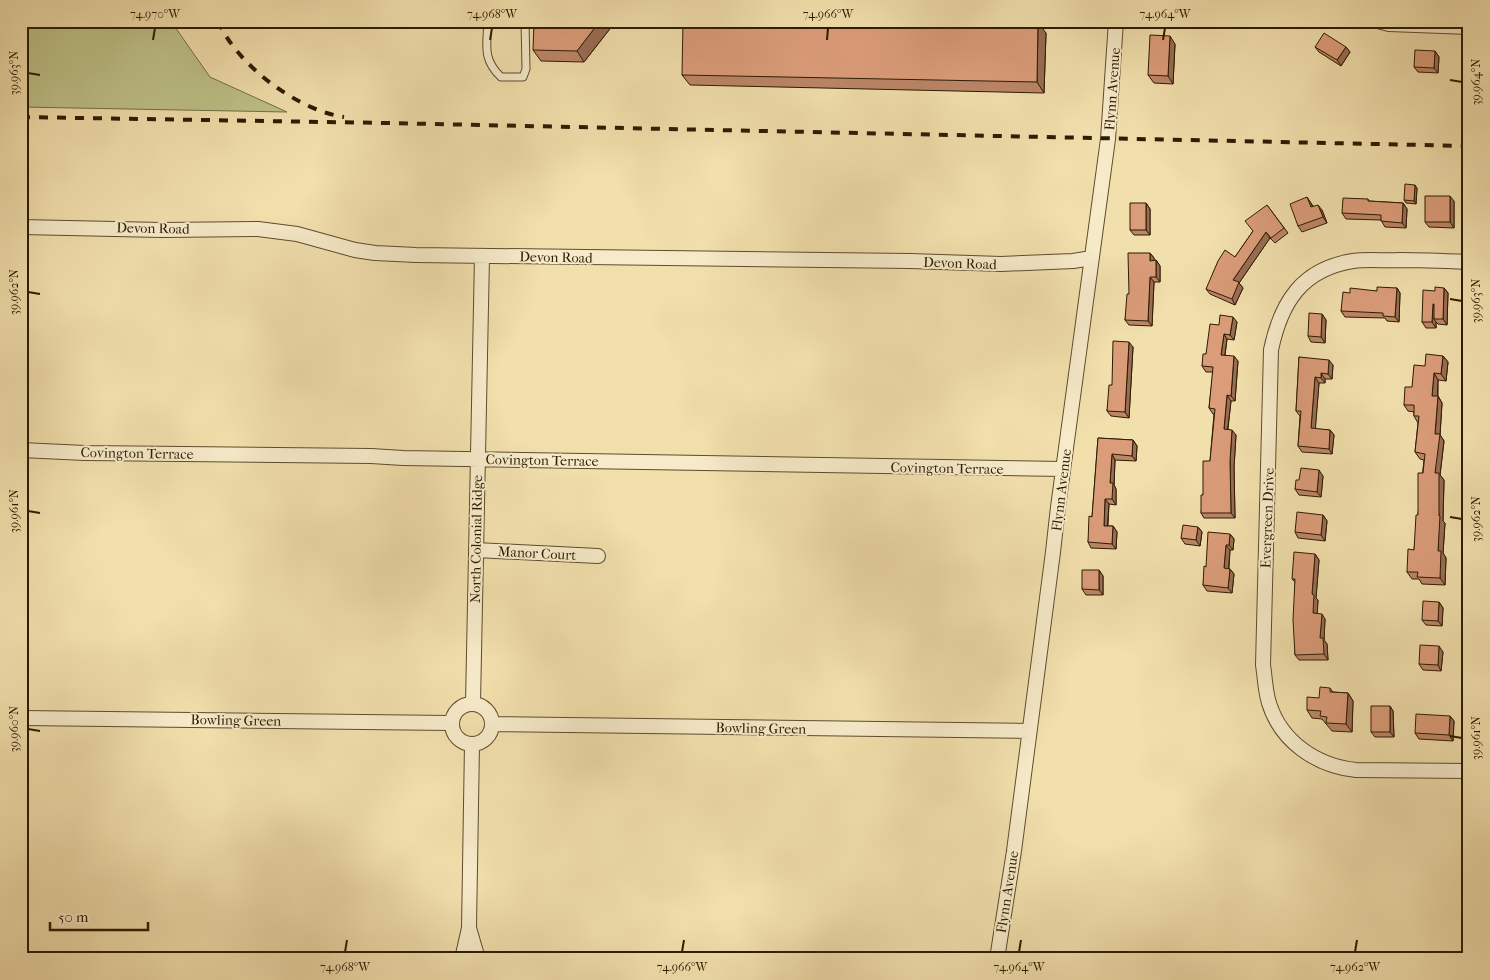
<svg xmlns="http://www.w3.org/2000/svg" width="1490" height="980" font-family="'IM FELL French Canon',serif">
<rect width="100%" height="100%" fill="#f1dfac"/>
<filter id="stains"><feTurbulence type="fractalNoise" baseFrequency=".004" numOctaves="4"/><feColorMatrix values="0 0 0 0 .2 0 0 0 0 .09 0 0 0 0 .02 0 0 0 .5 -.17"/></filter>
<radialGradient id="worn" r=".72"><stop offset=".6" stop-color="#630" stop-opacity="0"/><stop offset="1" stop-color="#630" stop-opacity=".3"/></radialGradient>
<path fill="#bdc187" stroke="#756e44" d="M21,21H97L104,27H175L210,77L287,112L21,107Z"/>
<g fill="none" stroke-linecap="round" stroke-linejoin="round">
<g stroke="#5e4c2c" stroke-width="9">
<path id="lane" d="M488,21C487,45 482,59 501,77H523L526,69L525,21"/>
</g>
<g stroke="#5e4c2c" stroke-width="16">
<path id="street" d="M1378,21L1389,24L1469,27
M21,227L162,230L258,229L297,234L355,250L375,253L416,255L910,261L1001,264L1073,261L1092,258
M1469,262C1446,261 1423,260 1400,260C1384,261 1369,259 1353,261C1302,269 1281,302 1271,350L1263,665C1265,677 1265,690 1269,703C1281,742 1317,766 1356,770L1469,771
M21,450L85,453L371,456L403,458L1063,469
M476,550L598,556
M473,703L482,256
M452 724a20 20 0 1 1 40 0a20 20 0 1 1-40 0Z
M21,718L451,723
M492,724L1029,731
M472,744L469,928L478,959
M462,959L469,928
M997,959L1014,851L1053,552L1058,507L1108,139L1116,21"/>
</g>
<use href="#lane" stroke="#f6eac9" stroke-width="7"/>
<use href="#street" stroke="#f6eac9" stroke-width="14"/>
<path stroke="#2d1b02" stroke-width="4" stroke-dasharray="9 9" stroke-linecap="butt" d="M218,21C237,65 297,110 344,117
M21,117L386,123L1469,146"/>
</g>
<path fill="#bc8668" stroke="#2d1b02" d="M616,21L584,62L541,61L533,50Z
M1046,33L1044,93L690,85L682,75Z
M1175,44L1173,84L1154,83L1148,75Z
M1315,47H1346L1350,52L1341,66L1319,52Z
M1435,51L1439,57L1438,73L1418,72L1414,67Z
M1417,188L1416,204L1406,203L1404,200Z
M1368,199L1369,201L1403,203L1407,209L1406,228L1385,227L1381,220L1346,219L1342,213Z
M1454,201V228L1429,227L1425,222Z
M1146,203L1150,209V235H1134L1130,230Z
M1311,203L1313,206L1322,210L1327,223L1302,232L1298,226Z
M1267,205L1288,233L1275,243L1270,238L1239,283L1243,288L1235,305L1210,294L1206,289L1235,257L1253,231Z
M1150,253L1154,258V261L1156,260L1160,266V282H1154L1152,326L1129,325L1125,320L1129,294Z
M1397,288L1400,293L1399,322L1387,321L1385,318L1345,317L1341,311L1350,293L1377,291Z
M1444,288L1448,293L1447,325L1438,324L1436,322V328H1426L1422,322L1435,291Z
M1322,314L1326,320L1325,343L1311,342L1308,336Z
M1237,322L1234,340L1227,339L1225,355L1238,361L1235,401H1231L1228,429L1236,435L1234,467L1235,518H1204L1201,513L1203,495L1210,461L1214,414H1213L1209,408L1213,372H1206L1202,366L1206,354L1219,325Z
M1133,347L1129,418L1111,416L1107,411L1112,385Z
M1443,356L1448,362L1446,381L1438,380V396L1442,403L1440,435L1444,441L1440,475L1444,480L1443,521L1445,523L1443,553L1446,558L1445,585L1422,584L1419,579H1412L1407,572L1414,550L1424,460L1420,459L1415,452L1418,423L1414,416V412L1408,411L1404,405L1412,387L1425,366Z
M1299,357L1333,365L1332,379H1325V383H1319L1315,429L1330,430L1334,435L1332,454L1302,452L1298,446L1300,416L1296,411Z
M1098,438L1133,440L1137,446L1136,461L1115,460L1114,485L1116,489V505L1109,504L1108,526H1113L1117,532L1116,549L1091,548L1088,542L1092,517Z
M1323,476L1321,497L1299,495L1295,489L1299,480Z
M1323,515L1327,521L1325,541L1298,538L1295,532Z
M1198,527L1202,532L1200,546L1185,544L1181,538Z
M1230,534L1234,539L1233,550H1230L1229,568L1234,574L1232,593L1207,591L1203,585L1206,567Z
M1315,554L1319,560L1316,598L1318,600L1317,614L1325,619L1324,640L1327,644L1328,660H1299L1295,655V582L1292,579Z
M1099,570L1103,576V595H1086L1082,589Z
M1439,602L1443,608L1442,626L1426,625L1422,620Z
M1443,652L1441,671L1423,670L1419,664Z
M1330,688L1333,692L1348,693L1353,701L1352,732L1332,731L1322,719L1312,718L1307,710Z
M1390,706L1393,711L1394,737H1375L1371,732Z
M1450,716L1454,721L1453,741L1419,739L1415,733Z"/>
<path fill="#996d55" stroke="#2d1b02" d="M600,21H616L584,62L577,51Z
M1038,22L1046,33L1044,93L1037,82Z
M1170,36L1175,44L1173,84L1168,76Z
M1346,47L1350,52L1341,66L1337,60Z
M1435,51L1439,57L1438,73L1434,68Z
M1415,185L1417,188L1416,204L1414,201Z
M1450,196L1454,201V228L1450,222Z
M1307,197L1311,203L1315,212L1311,207Z
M1146,203L1150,209V235L1146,230Z
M1403,203L1407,209L1406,228L1402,223Z
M1318,205L1322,210L1327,223L1323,217Z
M1266,232L1270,238L1239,283L1243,288L1235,305L1232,299L1233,280Z
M1150,253L1154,258V266L1150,261Z
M1156,260L1160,266V282L1156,277Z
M1150,277L1154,282L1152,326L1148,321Z
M1397,288L1400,293L1399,322L1395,317Z
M1444,288L1448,293L1447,325L1443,319Z
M1433,304L1436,310L1434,319L1436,322V328L1432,322Z
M1322,314L1326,320L1325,343L1321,337Z
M1233,317L1237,322L1234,340L1230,335Z
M1224,334L1227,339L1224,361L1221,355Z
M1129,342L1133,347L1129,418L1125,412Z
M1234,356L1238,361L1235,401L1231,396Z
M1443,356L1448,362L1446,381L1441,374Z
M1329,360L1333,365L1332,379L1328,374Z
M1321,373L1325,379V383L1321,378Z
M1434,373L1438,380L1437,403L1432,396Z
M1315,377L1319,383L1315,434L1311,428Z
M1227,395L1231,401L1227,434L1224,429Z
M1438,396L1442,403L1440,435L1444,441L1440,475L1444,480L1443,521L1445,523L1443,553L1446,558L1445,585L1440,578L1438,551L1439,516L1435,473V434Z
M1232,430L1236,435L1234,467L1235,518L1231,513L1230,461Z
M1330,430L1334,435L1332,454L1329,449Z
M1133,440L1137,446L1136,461L1132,456Z
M1112,454L1115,460L1114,485L1116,489V505L1112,499L1110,483Z
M1319,470L1323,476L1321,497L1317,492Z
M1105,499L1109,504L1107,531L1104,526Z
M1323,515L1327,521L1325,541L1321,535Z
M1113,526L1117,532L1116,549L1112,544Z
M1198,527L1202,532L1200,546L1196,540Z
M1230,534L1234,539L1233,550L1229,545Z
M1226,545L1230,550L1228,574L1224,568Z
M1315,554L1319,560L1316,598L1318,600L1317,619L1313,613L1312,594Z
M1230,569L1234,574L1232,593L1228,588Z
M1099,570L1103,576V595L1099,590Z
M1439,602L1443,608L1442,626L1438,621Z
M1322,614L1325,619L1324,640L1327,644L1328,660L1324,654L1320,638Z
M1439,646L1443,652L1441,671L1438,665Z
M1348,693L1353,701L1352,732L1346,724Z
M1390,706L1393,711L1394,737L1390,732Z
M1450,716L1454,721L1453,741L1449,735Z"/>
<path fill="#db9c79" stroke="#2d1b02" d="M534,21H600L577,51L533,50Z
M683,21H989L1038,22L1037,82L682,75Z
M1324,33L1346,47L1337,60L1315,47Z
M1150,35L1170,36L1168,76L1148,75Z
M1415,50L1435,51L1434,68L1414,67Z
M1405,184L1415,185L1414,201L1404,200Z
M1425,196H1450V222H1425Z
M1307,197L1311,207L1318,205L1323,217L1298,226L1290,204Z
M1343,198L1368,199V201L1403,203L1402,223L1381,221V215L1342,213Z
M1130,203H1146V230H1130Z
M1267,205L1284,228L1271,238L1266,232L1233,280L1239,282L1232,299L1206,289L1218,261L1225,250L1235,257L1253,231L1245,221Z
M1128,253H1150V261L1156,260V277H1150L1148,321L1125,320L1127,294H1129Z
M1377,287L1397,288L1395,317L1383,316V313L1341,311L1343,292L1350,293V288L1377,291Z
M1435,287L1444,288L1443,319H1434V304H1433L1432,322H1422L1423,290L1435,291Z
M1309,313L1322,314L1321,337L1308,336Z
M1220,315L1233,317L1230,335L1224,334L1221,355L1234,356L1231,396L1227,395L1224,429L1232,430L1230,461L1231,513H1201V495H1203V461H1210L1215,409L1209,408L1213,367L1202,366L1203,354H1206L1210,324L1219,325Z
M1113,341L1129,342L1125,412L1107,411L1109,385H1112Z
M1426,354L1443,356L1441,374L1434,373L1432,396H1438L1435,434H1440L1435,473H1439V516H1440L1438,551H1441L1440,578L1417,577L1418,572H1407L1408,549L1414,550L1416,515H1418V473H1423L1425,454L1415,452L1419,416H1414V405H1404L1405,387H1412L1414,365L1425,366Z
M1299,357L1329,360L1328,374L1321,373V378L1315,377L1311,428L1330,430L1329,449L1298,446L1301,411H1296Z
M1098,438L1133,440L1132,456L1112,454L1110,483H1113L1112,499H1105L1104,526H1113L1112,544L1088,542L1089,516L1092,517Z
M1301,468L1319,470L1317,492L1295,489L1296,480H1299Z
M1297,512L1323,515L1321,535L1295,532Z
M1183,525L1198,527L1196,540L1181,538Z
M1208,532L1230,534L1229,545H1226L1224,568L1230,569L1228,588L1203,585L1204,566L1206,567Z
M1294,552L1315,554L1312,594L1314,595L1313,613L1322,614L1320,638H1323L1324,654L1295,655L1293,620L1295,579H1292Z
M1082,570H1099V590L1082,589Z
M1423,601L1439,602L1438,621L1422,620Z
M1420,645L1439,646L1438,665L1419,664Z
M1320,687L1330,688V692L1348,693L1346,724L1326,723L1327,717L1320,716L1321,711L1307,710V697L1319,698Z
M1371,706H1390V732H1371Z
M1416,714L1450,716L1449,735L1415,733Z"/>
<path fill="none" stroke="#2d1b02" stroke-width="2" d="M153,40L155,28M490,40L492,28M827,40L828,28M1163,40L1165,28M28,73L40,75M1450,80L1462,82M28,292L40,294M1450,299L1462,301M28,511L40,513M1450,517L1462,519M28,729L40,731M1450,736L1462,738M345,952L347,940M682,952L684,940M1019,952L1021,940M1355,952L1357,940"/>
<g text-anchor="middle" stroke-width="4" stroke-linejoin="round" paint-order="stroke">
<g font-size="14" fill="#2d1b02" stroke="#f6eac9">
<text transform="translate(1112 89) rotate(-86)" y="5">Flynn Avenue</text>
<text transform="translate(153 228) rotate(1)" y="5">Devon Road</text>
<text transform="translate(556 257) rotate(1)" y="5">Devon Road</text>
<text transform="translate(960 263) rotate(2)" y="5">Devon Road</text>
<text transform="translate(137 453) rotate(1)" y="5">Covington Terrace</text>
<text transform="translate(542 460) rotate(1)" y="5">Covington Terrace</text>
<text transform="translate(947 468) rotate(1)" y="5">Covington Terrace</text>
<text transform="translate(1061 490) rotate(-83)" y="5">Flynn Avenue</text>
<text transform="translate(1267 518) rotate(-88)" y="5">Evergreen Drive</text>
<text transform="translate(476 539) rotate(-89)" y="5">North Colonial Ridge</text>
<text transform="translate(537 553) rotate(3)" y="5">Manor Court</text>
<text transform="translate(236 720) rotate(1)" y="5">Bowling Green</text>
<text transform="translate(761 728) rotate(1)" y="5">Bowling Green</text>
<text transform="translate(1007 892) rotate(-81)" y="5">Flynn Avenue</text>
</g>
</g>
<rect width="1490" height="980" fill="none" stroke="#f1dfac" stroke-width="55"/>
<path d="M50 922v8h98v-8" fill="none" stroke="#2d1b02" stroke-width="2.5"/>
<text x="58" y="922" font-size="15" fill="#2d1b02" stroke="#f6eac9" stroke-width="4" paint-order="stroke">50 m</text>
<rect x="28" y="28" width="1434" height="924" fill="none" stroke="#2d1b02" stroke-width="2"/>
<g font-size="12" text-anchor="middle" fill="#2d1b02">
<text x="155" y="18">74.970°W</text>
<text x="492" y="18">74.968°W</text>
<text x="828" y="18">74.966°W</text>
<text x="1165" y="18">74.964°W</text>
<text transform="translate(14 73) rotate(-90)" y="4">39.963°N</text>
<text transform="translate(1476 82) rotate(-90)" y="4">39.964°N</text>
<text transform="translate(14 292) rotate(-90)" y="4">39.962°N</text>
<text transform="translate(1476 301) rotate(-90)" y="4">39.963°N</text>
<text transform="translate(14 511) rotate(-90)" y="4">39.961°N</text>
<text transform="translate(1476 519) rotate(-90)" y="4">39.962°N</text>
<text transform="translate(14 729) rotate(-90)" y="4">39.960°N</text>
<text transform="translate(1476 738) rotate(-90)" y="4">39.961°N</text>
<text x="345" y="971">74.968°W</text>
<text x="682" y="971">74.966°W</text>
<text x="1019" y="971">74.964°W</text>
<text x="1355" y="971">74.962°W</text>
</g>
<rect width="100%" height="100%" filter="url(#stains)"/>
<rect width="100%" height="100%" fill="url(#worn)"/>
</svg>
